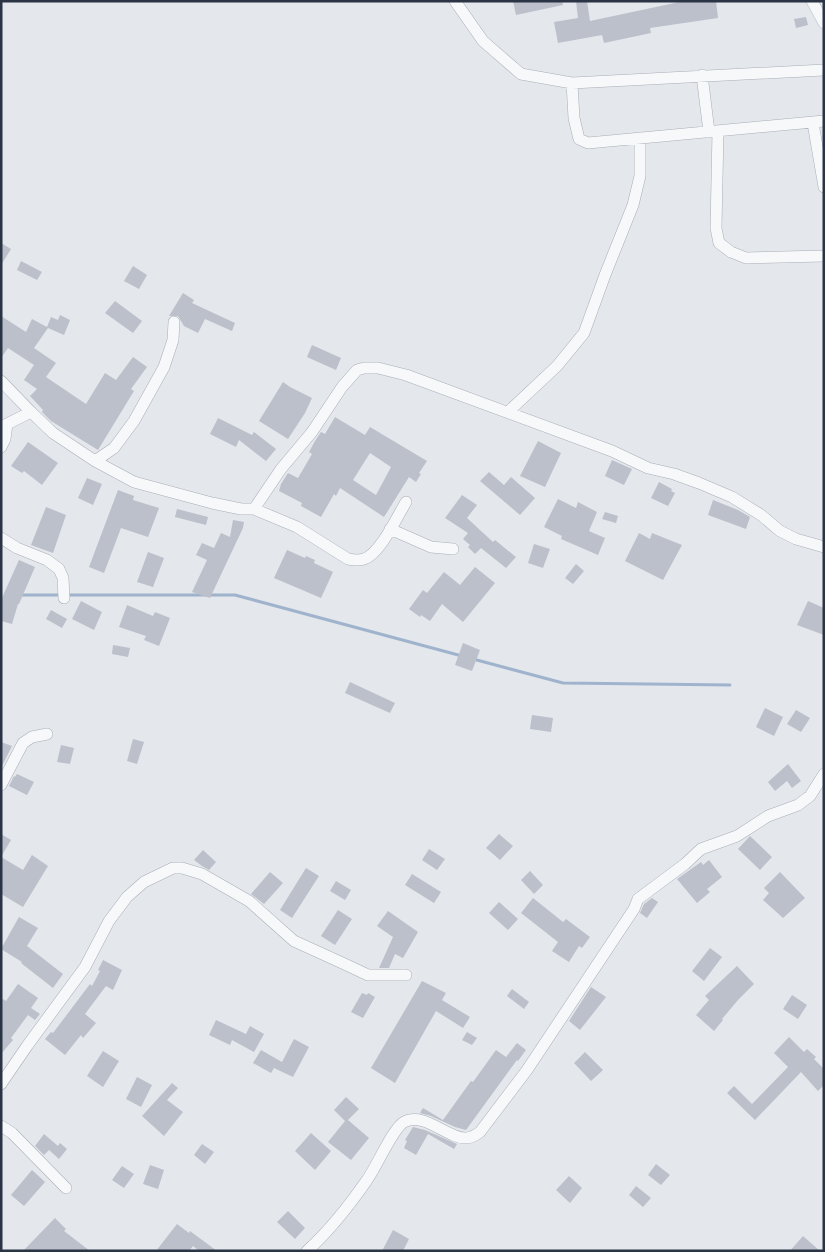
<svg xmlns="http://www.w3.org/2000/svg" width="825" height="1252" font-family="'DejaVu Sans',sans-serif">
<rect width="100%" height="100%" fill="#e4e7ec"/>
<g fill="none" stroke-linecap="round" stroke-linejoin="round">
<path stroke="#9fb4cc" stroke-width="3" d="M19,595H61
M67,595H235L462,656
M473,659L563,683L730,685"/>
</g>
<path fill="#bbc0ca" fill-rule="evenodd" d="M513,1H562L563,5L516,15Z
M576,1H587L590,21L684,1H716L718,18L650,28L651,33L604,43L602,35L558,43L554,22L578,18Z
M806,17L808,25L796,28L794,19Z
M1,243L11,249L1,265Z
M21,261L42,272L37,280L17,270Z
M133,266L147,275L139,289L124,281Z
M183,293L194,300L192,303L235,323L232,331L205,319L198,333L184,326L178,316H169Z
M115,301L142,321L133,333L105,313Z
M60,315L70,320L64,335L48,328L34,348L56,363L46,377L86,404L105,373L116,380L133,357L147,367L131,389L134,391L98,450L51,421L42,412L43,410L30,396L37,389L24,380L34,365L8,348L1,358V316L26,332L32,319L47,327L51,317L58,320Z
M312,345L341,358L336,370L307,357Z
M283,382L290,387L312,398L305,413L288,439L259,421Z
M335,417L365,435L370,427L427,461L419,473L421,474L416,482L409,477L384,517L340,488L336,496L334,494L321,517L301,506L302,503L279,491L281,484L288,473L298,478L312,454L309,452L315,441L321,432L325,434ZM370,453L391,467L376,495L353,480Z
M218,418L252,435L254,432L276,449L266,461L239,440L236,447L210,434Z
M538,441L561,453L545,487L520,476Z
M28,442L58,463L42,485L24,471L22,473L11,466Z
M612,460L632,469L624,485L605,476Z
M489,472L504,485L511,477L535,498L520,515L480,481Z
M87,478L102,484L93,505L78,498Z
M659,482L672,489L671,491L675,493L668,506L651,498Z
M118,490L134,496L133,500L159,508L148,537L121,528L104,573L89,567Z
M462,495L477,505L467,518L493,542L495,540L516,557L506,568L481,548L475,554L468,547L470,545L463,539L468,533L445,518Z
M558,499L576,508L578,502L597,512L589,531L605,538L598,555L561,539L562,536L544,527Z
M713,500L738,510L750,517L746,529L708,515Z
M46,507L66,515L53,553L31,545Z
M177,509L208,517L206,525L175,517Z
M605,512L618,516L616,523L602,519Z
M233,520L244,522L243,528L210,598L192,592L207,560L196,555L202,543L214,548L221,533L230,537Z
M639,533L650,539L652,533L682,545L663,580L625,561Z
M534,544L550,549L543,568L528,563Z
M287,550L305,558L306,556L315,560L314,563L333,572L321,598L274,578Z
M148,552L164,558L153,587L137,582Z
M19,560L35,567L19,604H18L12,624L1,621V600Z
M576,564L584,571L573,584L565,578Z
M475,567L495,583L463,622L442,604L430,621L421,615L420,617L409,609L423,590L427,593L444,572L460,585Z
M81,601L102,612L94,630L72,619Z
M808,601L824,608V635L797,625Z
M127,605L153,616L155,612L170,618L159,646L144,640L146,636L119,627Z
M51,610L67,619L62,628L46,619Z
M463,643L480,650L472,671L455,665Z
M113,645L130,648L128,657L112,654Z
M350,682L395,703L390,713L345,693Z
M765,708L783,717L774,736L756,727Z
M796,710L810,718L801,732L787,724Z
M532,715L553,718L551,732L530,729Z
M133,739L144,742L137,764L127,761Z
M1,742L12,746L1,768Z
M61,745L74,748L70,764L57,762Z
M788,764L801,781L792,788L787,781L775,791L768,782Z
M17,774L34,782L27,795L9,786L14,776L15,777Z
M1,834L11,840L1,857L23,870L32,855L48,866L23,907L1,894Z
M499,834L513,846L500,860L486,848Z
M750,836L772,857L760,870L738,849Z
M429,849L445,859L437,870L422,860Z
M203,850L216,862L209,870L202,866L194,860Z
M709,860L722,877L707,889L710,892L697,903L677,879L701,862L703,865Z
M306,868L319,876L292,918L280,910Z
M530,871L543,885L534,894L521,880Z
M270,872L283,883L264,904L251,894Z
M780,872L805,898L783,918L763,900L769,893L764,888Z
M412,874L441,892L434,903L405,885Z
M336,881L351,890L345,900L330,891Z
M533,898L563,922L566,919L590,937L582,948L579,946L569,962L552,951L558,942L521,913Z
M652,898L658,902L647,918L640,913L644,904Z
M499,902L518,919L508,930L489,913Z
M338,910L352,919L335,945L321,936Z
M388,911L418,932L403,958L395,954L389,968H379L393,937L377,926Z
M19,917L38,928L27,946L63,974L53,988L21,963L22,962L1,949Z
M710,948L722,957L704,981L692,971Z
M103,960L122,970L113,990L106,986L85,1014L96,1023L83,1038L81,1035L65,1055L45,1039L51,1032L53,1033L90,984L92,986L100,971L98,970Z
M737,966L754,984L738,1000L722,1019L723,1020L714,1031L696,1015L709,1000L705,996Z
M422,981L446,993L442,1000L470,1017L463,1028L436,1011L395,1083L371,1068Z
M18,984L38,998L31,1008L40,1014L35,1020L28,1015L11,1038L13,1040L1,1054V998L6,1001Z
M591,987L606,997L580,1030L569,1021Z
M512,989L529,1002L524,1009L507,996Z
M362,993L367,995L368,993L375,997L363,1018L351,1012Z
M792,995L807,1005L798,1019L783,1009Z
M216,1020L246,1034L250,1026L264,1034L254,1052L232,1040L230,1045L209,1035Z
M467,1032L477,1038L472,1045L462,1040Z
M789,1037L804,1052L807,1049L816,1057L814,1059L824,1069V1085L818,1091L801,1072L755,1120L727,1093L734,1086L752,1104L788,1067L774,1053Z
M294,1039L309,1047L293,1077L274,1068L271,1073L253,1063L261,1050L282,1062Z
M517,1043L526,1050L518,1061L517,1060L466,1130L455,1127L431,1116L420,1113L423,1108L443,1120L471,1081L473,1082L496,1050L506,1057Z
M103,1051L119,1061L103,1087L87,1076Z
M585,1052L603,1070L591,1081L574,1063Z
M137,1077L152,1085L141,1107L126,1099Z
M172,1083L178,1088L167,1100L183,1112L164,1136L142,1116Z
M346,1097L359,1109L348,1120L369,1138L351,1160L328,1142L345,1121L334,1110Z
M413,1127L425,1130L457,1144L454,1149L428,1134L416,1155L404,1148L407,1141L405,1140Z
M311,1133L331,1151L315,1170L295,1151Z
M44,1134L58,1146L60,1143L67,1149L59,1159L49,1150L44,1155L35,1146Z
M202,1144L214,1152L205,1164L194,1155Z
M656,1164L670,1175L661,1185L648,1175Z
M150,1165L164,1170L158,1189L143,1184Z
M122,1166L134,1174L124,1188L112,1180Z
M32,1170L45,1182L24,1206L11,1195Z
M569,1176L582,1188L570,1203L556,1190Z
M636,1186L651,1198L643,1207L629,1195Z
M288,1211L305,1228L295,1239L277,1222Z
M55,1218L66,1229L64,1231L90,1251H23Z
M177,1224L189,1233L190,1231L217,1251H199L193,1246L189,1251H156Z
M393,1230L409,1239L403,1251H382Z
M803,1236L820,1251H790Z"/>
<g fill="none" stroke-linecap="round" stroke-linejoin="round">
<g stroke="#a9aeb7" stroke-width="12">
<path id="street" d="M455,1L483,41L521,74L572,83L824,70
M812,1L824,23
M702,75L709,132
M572,83L574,118L579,139L588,143L824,121
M813,123L824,187
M718,131L716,228L719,243L731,252L746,258L824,256
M1,381L31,412L53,433L95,461L134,482L212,503L241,509H254L297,527L348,559C353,560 358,561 364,559C380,554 397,517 406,502
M508,412L557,366L584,333L605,275L633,205L640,176V138
M1,427L31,412
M1,447L5,439L7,424
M95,461L114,448L134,421L164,367L173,340L174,322
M254,509L281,469L312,432L342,387L357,370L364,368H378L406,375L612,451L648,468L674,474L699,483L732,497L761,515L780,531L796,539L824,547
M390,529L431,547L453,549
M1,538L17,548L47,560L59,569L63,578L64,598
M1,785L23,743L32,737L47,734
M1,1084L27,1046L85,967L109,921L127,897L144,882L173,868H182L202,874L249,901L294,941L338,961L368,975H406
M1,1126L12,1133L66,1188
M307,1251C327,1233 351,1203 367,1180C376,1168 393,1128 404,1122C424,1111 448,1139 466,1138C472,1138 476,1135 480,1132L527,1070L634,909L638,899L685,864L701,849L737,836L768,816L798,805L810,796L824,774"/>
</g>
<use href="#street" stroke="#f7f8fa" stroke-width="11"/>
</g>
<rect width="825" height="1252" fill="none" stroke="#2b3445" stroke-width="5"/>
</svg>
